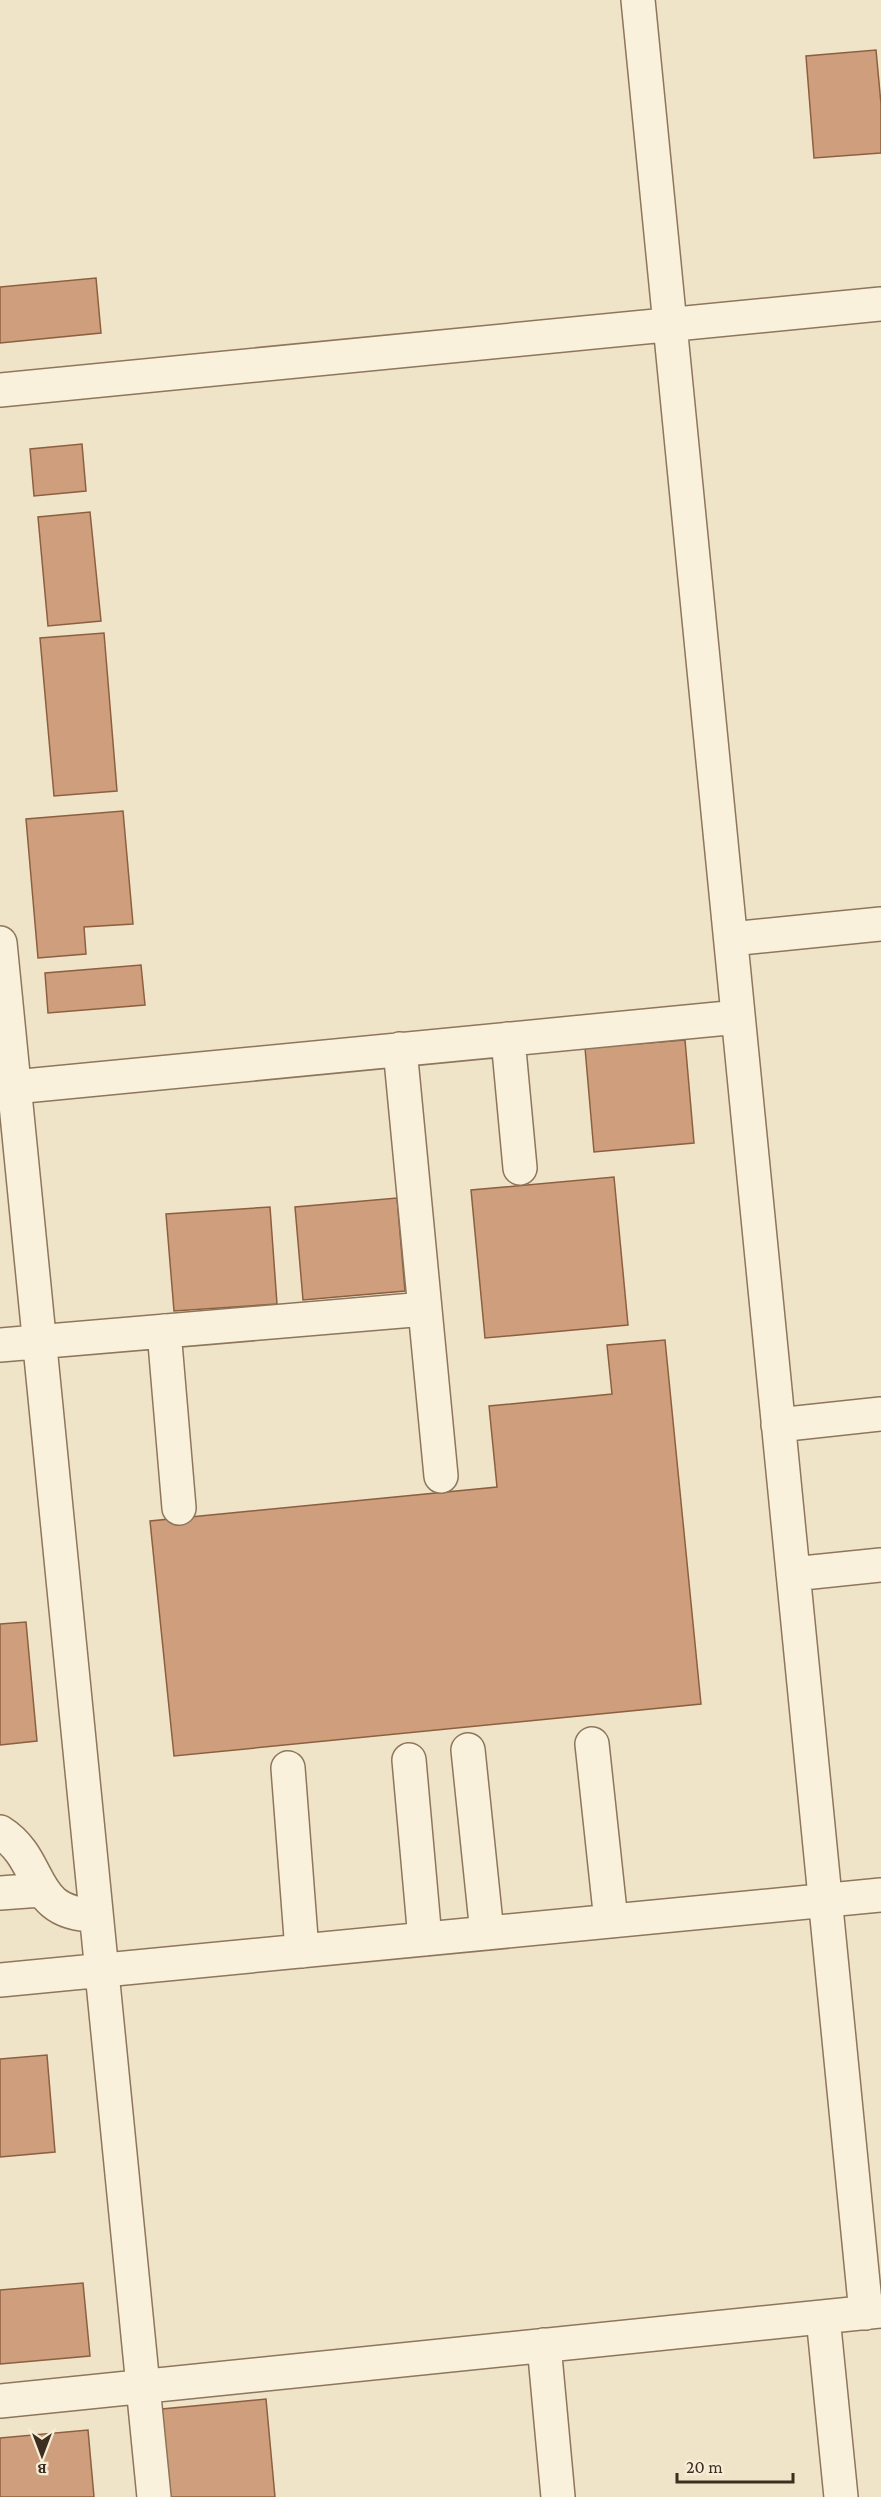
<svg xmlns="http://www.w3.org/2000/svg" width="881" height="2497" font-family="'Crimson Pro',serif">
<rect width="100%" height="100%" fill="#f0e4c8"/>
<path fill="#cf9f7d" stroke="#8d5f41" stroke-width="1.5" d="M876,50L881,104V153L814,158L806,56Z
M96,278L101,333L0,343V287Z
M82,444L86,491L34,496L30,449Z
M90,512L101,621L48,626L38,517Z
M104,633L117,791L54,796L40,638Z
M123,811L133,924L84,927L86,954L38,958L26,819Z
M141,965L145,1005L48,1013L45,973Z
M685,1040L694,1143L594,1152L585,1048Z
M614,1177L628,1325L485,1338L471,1190Z
M397,1198L405,1291L303,1300L295,1207Z
M270,1207L277,1304L174,1311L166,1214Z
M665,1340L701,1704L174,1756L150,1521L497,1487L489,1406L612,1394L607,1345Z
M26,1622L37,1741L0,1745V1624Z
M47,2055L55,2152L0,2157V2059Z
M83,2283L90,2356L0,2364V2290Z
M266,2399L275,2497H170L162,2409Z
M88,2430L94,2497H0V2438Z"/>
<g fill="none" stroke-linecap="round" stroke-linejoin="round">
<g stroke="#8d765c" stroke-width="36">
<path id="minor" d="M638,0L866,2313
M0,390L881,304
M731,939L881,924
M0,943L154,2497
M508,1039L520,1168
M400,1049L441,1476
M14,1087L738,1017
M164,1331L179,1508
M0,1345L425,1309
M778,1425L881,1414
M793,1574L881,1565
M592,1744L611,1921
M468,1750L487,1933
M409,1760L425,1939
M288,1768L302,1951
M0,1832C46,1861 27,1915 96,1915
M0,1893L41,1890
M0,1980L881,1895
M823,2317L841,2497
M544,2345L558,2497
M0,2401L881,2311"/>
</g>
<use href="#minor" stroke="#faf1dc" stroke-width="33"/>
</g>
<g transform="translate(42 2455) rotate(180)" stroke="#f7eed8" stroke-width="4.5" paint-order="stroke">
<path d="M0-4.5L10 22L0 15L-10 22Z" fill="#3d2e20"/>
<text y="-9" font-size="16" font-weight="bold" text-anchor="middle" fill="#3d2e20">B</text>
</g>
<path d="M677 2473v9h116v-9" fill="none" stroke="#3d2e20" stroke-width="3"/>
<text x="686" y="2473" font-size="18" fill="#3d2e20" stroke="#f7eed8" stroke-width="4.5" paint-order="stroke">20 m</text>
</svg>
